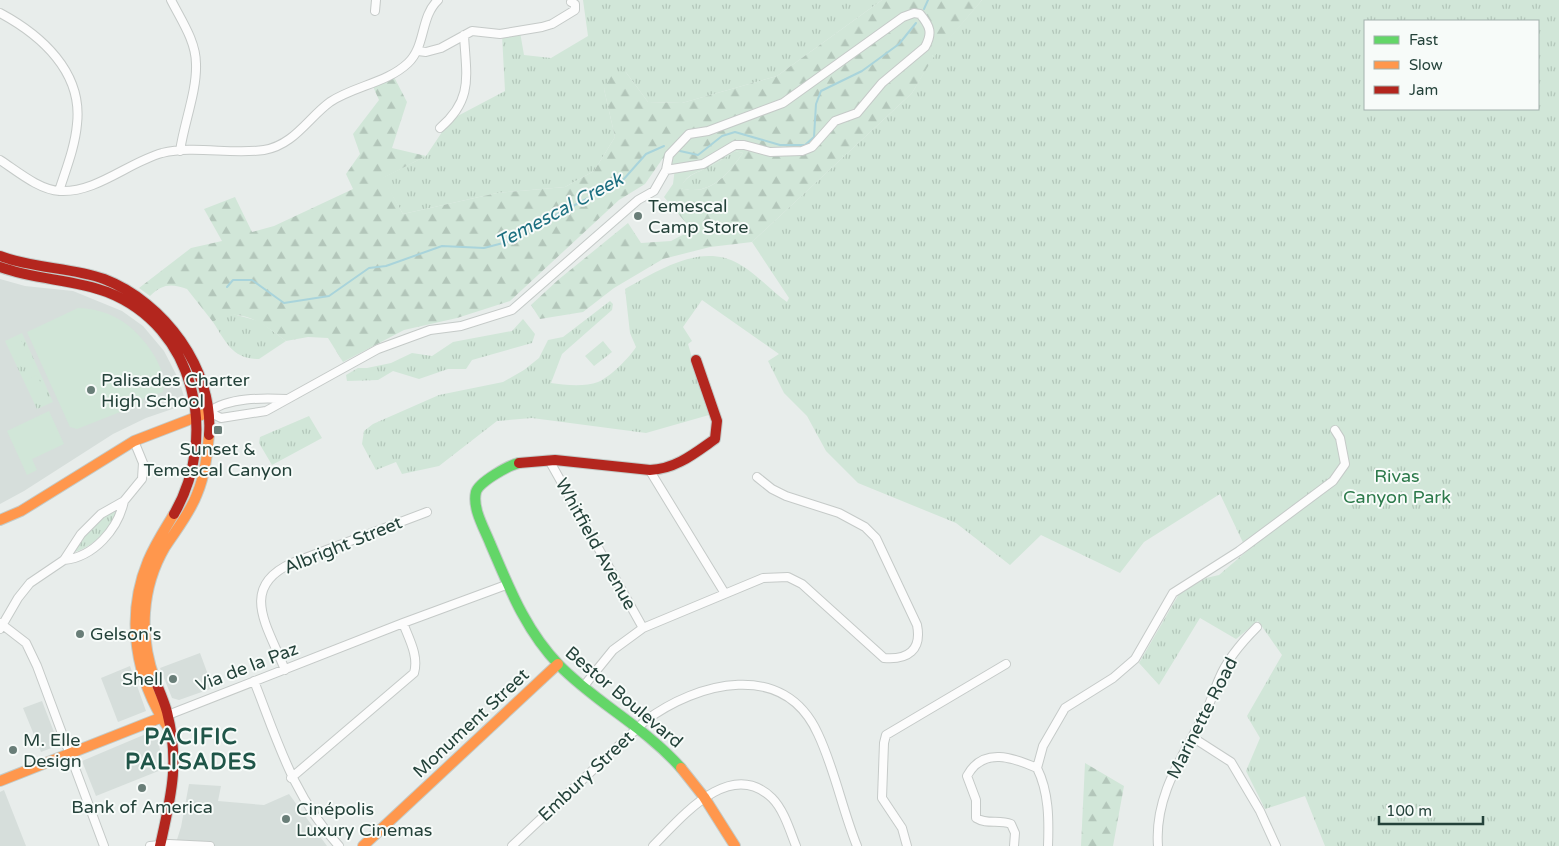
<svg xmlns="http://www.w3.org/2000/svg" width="1559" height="846" font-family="'Varela Round',sans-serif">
<defs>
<pattern id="grass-tufts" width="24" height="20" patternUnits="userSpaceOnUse" patternTransform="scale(1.25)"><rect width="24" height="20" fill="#d1e6d8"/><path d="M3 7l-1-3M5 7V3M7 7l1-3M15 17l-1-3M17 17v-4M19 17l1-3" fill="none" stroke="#b3c6ba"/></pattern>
<pattern id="forest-firs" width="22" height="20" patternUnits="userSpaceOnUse" patternTransform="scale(1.25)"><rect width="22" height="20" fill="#d1e6d8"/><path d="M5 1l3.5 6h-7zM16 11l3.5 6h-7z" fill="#b3c6ba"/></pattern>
</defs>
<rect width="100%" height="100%" fill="#e8edeb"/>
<path fill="#d6dedb" d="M0,279L25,286L73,291L122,311L143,326L164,351L179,380L185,400L181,406L146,418L113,434L24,491L0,504Z
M200,653L213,688L179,700L172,698L160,668Z
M130,666L146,711L118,722L101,678Z
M42,701L59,745L41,752L23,708Z
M153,731L156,732L162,759L161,770L96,796L82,761Z
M189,784L221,786L218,801L264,805L289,794L327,846H175L181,827Z
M4,790L26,846H0V792Z"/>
<path fill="url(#grass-tufts)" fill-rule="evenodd" d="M583,0H882L777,76L682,103L648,102L625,71L604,89L615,137L594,171L565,187L497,193L403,214L382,178L426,156L450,120L505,91L502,35L520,32L524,55L551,58L588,36Z
M982,0H1559V846H1325L1305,796L1265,809L1246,771L1260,738L1247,716L1282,655L1258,621L1236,639L1200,618L1159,685L1139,663L1179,594L1206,578L1219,575L1247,551L1220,494L1144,542L1120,573L1041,535L1010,565L956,523L858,483L826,451L807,416L784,393L768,361L779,354L702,300L683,327L692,341L688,344L709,415L646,433L532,418L497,421L439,466L402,474L396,462L376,470L362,444L364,431L373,424L439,395L503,382L524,370L539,358L548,340L563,337L610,301L613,304L612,310L562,354L551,383C564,385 585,387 598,382C610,377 629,358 636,347L630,333L625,289C658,271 701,242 739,264C757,274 771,291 787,302L789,298L752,242L912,93L933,57ZM1365,21H1538V109H1365Z
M735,151L743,153C728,174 710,197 680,188C688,173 698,173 711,166C720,161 727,156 735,151Z
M233,314L259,321L286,341L259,359C232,359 226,342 213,322L223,315Z
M523,319L535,334L532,343L472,360L466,369H448L419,379L393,371L378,380L347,381L346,375L358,368H367L391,363L412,353L432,356L453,342L512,331Z
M22,333L53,402L37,409L5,341Z
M603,341L612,352L594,366L585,356Z
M309,416L322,438L272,465L259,443L260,437Z
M119,509C111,529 93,547 72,553C84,535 98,516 119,509Z"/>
<path fill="url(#forest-firs)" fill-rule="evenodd" d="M882,0H982L933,58L912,93L752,242L710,247L663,259L614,288L583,312L540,319L531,305L558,280L628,223L641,243L671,241L692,230L664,197L673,184L675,168L663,158L645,184L619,200L510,301L457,318L404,330L343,362L328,338L308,337L286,341C265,325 238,303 213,322L187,289C171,283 162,284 150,296L139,288L191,248L222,241L204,209L235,197L252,232L274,226L353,189L346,174L360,154L353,134L379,100L371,82L392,73L407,102L392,148L426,156L383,178L403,214L497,193L565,187L594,171L615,137L604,89L612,73L625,71L648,102L682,103L777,76ZM735,151L743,153C728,174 710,197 681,188C687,172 699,173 711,166C720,161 727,156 735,151Z
M1085,763L1124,786L1113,846H1081Z"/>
<path fill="#d1e6d8" d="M78,308C93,308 109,313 122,321C142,334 169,368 163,392L142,399L143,403L77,429L70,427L27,332Z
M21,340L32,363L21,367L11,345Z
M37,375L47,397L37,402L27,379Z
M49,411L64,444L32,459L37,470L27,475L7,431Z"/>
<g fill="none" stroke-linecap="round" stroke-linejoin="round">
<path stroke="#a9d4db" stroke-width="2" d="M924,9L928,0
M680,151L698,155L722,136L735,132L780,145H805L814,137L816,104L821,91L862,71L899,44L916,23
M227,287L233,280H252L284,303L329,296L369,268L386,266L442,246L484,248L507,242L522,229L544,221L623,180L646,154L664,146"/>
<g stroke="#c5cac8" stroke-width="10">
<path id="street" d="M171,0C181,20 196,41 196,64C197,91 184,123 180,151
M375,11L376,0
M0,13C41,35 83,72 77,124C75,147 66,169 59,191
M914,13L920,14C930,26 933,33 925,47L882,83L857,113L835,121L812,147L802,151L770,152L744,145H735L703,164L666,170L669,155L689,134L708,131L783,103L903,17Z
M418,51L426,52L441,48L472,31L500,34L542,27L552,24L575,10V4L571,2
M440,128C474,99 466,75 464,35
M0,160C17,171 39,190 60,191C96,193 129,162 162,153C195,145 231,155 264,150C294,145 308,118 330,102C354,86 387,83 408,63C426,46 420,17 438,0
M287,399C263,398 228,397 209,412L221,418L266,411L378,349L430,330L461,326L512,310L638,200L654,191L666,170
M549,460L643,628
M650,471L724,592
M64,560C94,557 118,529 124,501
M0,623L26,643L37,666L104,846
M0,629L18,598L30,583L64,560L81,534L101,514L124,501L142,479L143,463L134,441
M285,670C269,628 237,588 292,563L427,512
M254,681C278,742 293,796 339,846
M583,687L613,650L643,628L763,578L788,577L802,584L884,658C908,660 922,650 917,625L876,538L865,527L839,513L786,496L772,489L757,477
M168,715L403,623L506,585
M1192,737L1231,762L1260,811L1276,846
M291,778L414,673C419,656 409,639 403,623
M150,846L169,844L210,846
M512,846L645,721C697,682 784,659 818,734C835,770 842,809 857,846
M653,846C681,818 730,757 772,798C784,810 790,831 796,846
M907,846L902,828L882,798L884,743L886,735L1006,664
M1014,846L1015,833L1011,824C999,819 987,825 976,818V800L967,776C983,746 1014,758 1037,768
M1048,846C1049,820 1049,792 1037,768L1043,746L1065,708L1113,678L1135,659L1173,593L1239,551L1333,481L1345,464L1340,438L1335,430
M1158,846C1154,793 1186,752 1208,707C1212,698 1215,688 1219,679C1227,659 1242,642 1257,627"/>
</g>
<g stroke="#c3cbc8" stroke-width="12">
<path id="fast" d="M519,463C509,465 479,482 476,492C472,508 484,528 490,543C509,587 525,630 559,665C596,703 645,727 681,768"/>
</g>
<g stroke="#c3cbc8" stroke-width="12">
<path id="slow" d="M0,520L21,511L134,441L204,414
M155,680C139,636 141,588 165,547C176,530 190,513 197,494C205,475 207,455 209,435
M169,729C135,679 125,617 148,561C155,544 165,529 174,514
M681,768L704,797L735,846
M0,781L165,716
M363,846L558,664"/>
</g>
<g stroke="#c3cbc8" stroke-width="12">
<path id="jam" d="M0,256C34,269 71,267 104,279C164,302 214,369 209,435
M0,267C35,280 73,279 107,292C196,327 219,436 174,514
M519,463L555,460L650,470C676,469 695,453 715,439L717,421L696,360
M155,680C159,690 164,701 167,712C180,763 171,796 160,846"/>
</g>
<use href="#street" stroke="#fcfcfc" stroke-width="8"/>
<use href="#fast" stroke="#63d668" stroke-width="10"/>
<use href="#slow" stroke="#ff974d" stroke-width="10"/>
<use href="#jam" stroke="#b3261e" stroke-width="10"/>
</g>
<g fill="#697e78" stroke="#f7fbf9" stroke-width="2">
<circle cx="638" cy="216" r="5"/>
<circle cx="91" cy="390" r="5"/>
<rect x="213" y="425" width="10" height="10" rx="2.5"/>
<circle cx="80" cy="634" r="5"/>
<circle cx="173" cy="679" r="5"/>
<circle cx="13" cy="750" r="5"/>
<circle cx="142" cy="788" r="5"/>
<circle cx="286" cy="819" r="5"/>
</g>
<g text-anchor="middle" stroke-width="4" stroke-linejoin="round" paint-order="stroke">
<g font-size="18" fill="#24423a" stroke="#f7fbf9" text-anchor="start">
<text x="648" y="212">Temescal<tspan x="648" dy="21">Camp Store</tspan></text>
<text x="101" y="386">Palisades Charter<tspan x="101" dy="21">High School</tspan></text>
<text x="218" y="455" text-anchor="middle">Sunset &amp;<tspan x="218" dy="21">Temescal Canyon</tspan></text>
<text x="90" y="640">Gelson's</text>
<text x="163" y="685" text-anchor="end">Shell</text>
<text x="23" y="746">M. Elle<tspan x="23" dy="21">Design</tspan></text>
<text x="142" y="813" text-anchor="middle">Bank of America</text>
<text x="296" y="815">Cinépolis<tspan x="296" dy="21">Luxury Cinemas</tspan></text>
</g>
<g font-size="18" fill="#2d7a4b" stroke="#f7fbf9">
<text x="1397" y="482">Rivas<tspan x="1397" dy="21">Canyon Park</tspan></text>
</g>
<g font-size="18" fill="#24423a" stroke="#f7fbf9">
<text transform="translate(596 544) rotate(61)" y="6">Whitfield Avenue</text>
<text transform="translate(343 545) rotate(-22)" y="6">Albright Street</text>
<text transform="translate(247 667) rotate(-21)" y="6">Via de la Paz</text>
<text transform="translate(624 697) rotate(40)" y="6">Bestor Boulevard</text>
<text transform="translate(1202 718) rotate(-63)" y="6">Marinette Road</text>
<text transform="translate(471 723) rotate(-43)" y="6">Monument Street</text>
<text transform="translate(586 776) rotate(-43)" y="6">Embury Street</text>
</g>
<g font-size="19" font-style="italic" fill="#1c6f80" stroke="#f7fbf9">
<text transform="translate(559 210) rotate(-28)" y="7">Temescal Creek</text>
</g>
<g font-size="22" font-weight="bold" letter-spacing="1" fill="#1f5548" stroke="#f7fbf9">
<text x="191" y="744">PACIFIC<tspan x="191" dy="25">PALISADES</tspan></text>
</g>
</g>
<rect x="1364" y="20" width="175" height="90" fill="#f7fbf9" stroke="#a3b1ad"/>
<rect x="1374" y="36" width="25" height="8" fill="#63d668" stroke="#a3b1ad"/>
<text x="1409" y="45" font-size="15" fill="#24423a">Fast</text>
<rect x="1374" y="61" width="25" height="8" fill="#ff974d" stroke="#a3b1ad"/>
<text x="1409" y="70" font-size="15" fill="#24423a">Slow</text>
<rect x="1374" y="86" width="25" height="8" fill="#b3261e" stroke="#a3b1ad"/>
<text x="1409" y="95" font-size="15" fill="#24423a">Jam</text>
<path d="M1379 816v8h104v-8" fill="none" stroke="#24423a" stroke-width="2.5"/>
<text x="1386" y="816" font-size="15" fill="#24423a" stroke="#f7fbf9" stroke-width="4" paint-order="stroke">100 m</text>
</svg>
